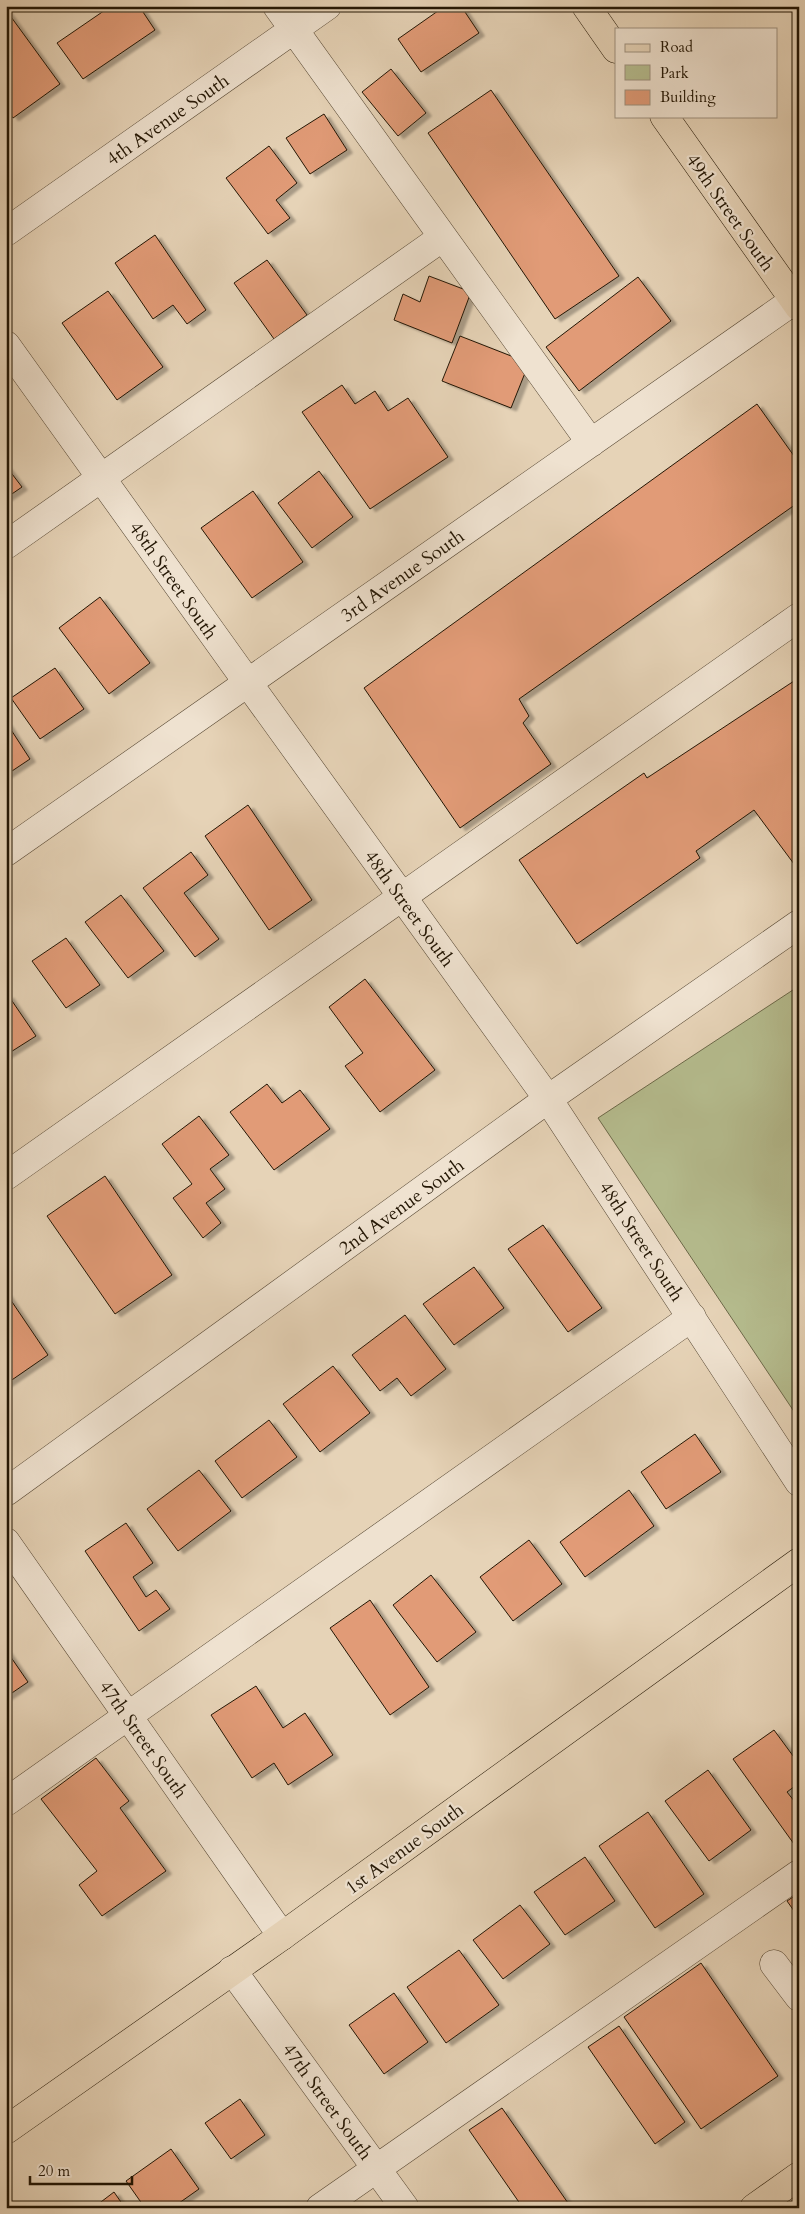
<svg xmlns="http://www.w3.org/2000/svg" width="805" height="2214" font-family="Cardo,serif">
<defs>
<filter id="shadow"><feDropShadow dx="5.5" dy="3" stdDeviation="1" flood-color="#0004"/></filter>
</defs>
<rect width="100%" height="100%" fill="#e6d3b7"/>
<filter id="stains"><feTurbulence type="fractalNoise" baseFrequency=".004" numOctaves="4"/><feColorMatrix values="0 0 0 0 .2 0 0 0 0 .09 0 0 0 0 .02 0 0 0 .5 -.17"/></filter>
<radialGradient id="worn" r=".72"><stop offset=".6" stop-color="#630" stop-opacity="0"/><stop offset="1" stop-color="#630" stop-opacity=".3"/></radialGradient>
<path fill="#b5bc8e" stroke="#6c6949" d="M799,986V1419L598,1118Z"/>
<path fill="#e19b77" stroke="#231604" filter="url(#shadow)" d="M111,6H139L155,30L83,79L57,43Z
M445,6H461L479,33L421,72L398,39Z
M6,10L60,84L13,118L6,108V65L9,63L6,59Z
M391,69L426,113L398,136L362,92Z
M491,90L619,276L555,319L428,133Z
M324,114L347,150L310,174L286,138Z
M269,146L297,183L276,200L290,218L268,234L226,178Z
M155,235L206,310L187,324L173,305L153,319L115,263Z
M267,260L307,315L274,339L234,283Z
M429,276L471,292L452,343L394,320L403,294L420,302Z
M638,277L671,321L579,391L546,347Z
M108,291L163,367L117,400L62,323Z
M460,336L529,363L511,408L442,381Z
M342,385L355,404L375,391L388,411L408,398L448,457L370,509L302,412Z
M757,404L799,463V502L519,699L529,716L523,723L551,764L460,828L364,688Z
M6,466L22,487L6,498Z
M319,471L353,517L312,548L278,503Z
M253,491L303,562L252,598L201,528Z
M100,597L150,663L109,694L59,628Z
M55,668L84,709L40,739L11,698Z
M794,681L799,688V861L794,864L754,810L696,851L700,858L577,944L519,860L644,773L647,778Z
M6,722L30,759L6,775Z
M248,805L312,900L269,930L205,836Z
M191,852L208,875L184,893L219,939L195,957L143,888Z
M121,895L164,951L128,978L85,922Z
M66,938L100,985L66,1008L32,961Z
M365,979L435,1070L380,1112L345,1066L363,1053L329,1007Z
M8,995L36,1036L6,1055V996Z
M267,1084L282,1103L300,1090L330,1129L274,1170L230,1112Z
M199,1116L229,1155L210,1169L225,1189L206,1203L221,1223L203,1238L173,1198L192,1184L162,1144Z
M105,1176L172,1275L115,1314L47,1216Z
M543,1225L602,1308L568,1332L508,1249Z
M474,1267L504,1308L454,1345L423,1304Z
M6,1293L48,1355L6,1384Z
M405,1315L446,1369L411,1396L397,1378L380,1391L352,1355Z
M333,1366L370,1413L320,1452L283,1404Z
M269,1420L297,1457L242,1498L215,1461Z
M695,1434L721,1472L666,1509L641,1472Z
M199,1470L231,1511L178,1551L147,1509Z
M629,1490L654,1526L585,1577L560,1542Z
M126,1523L153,1563L133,1577L146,1597L156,1590L170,1609L139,1631L85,1551Z
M529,1540L562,1584L513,1621L480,1577Z
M431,1575L476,1632L437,1662L393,1605Z
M370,1600L429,1687L390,1715L330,1628Z
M6,1650L28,1682L6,1697Z
M256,1686L283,1728L305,1713L333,1755L288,1785L274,1763L252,1778L211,1715Z
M774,1730L799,1764V1783L787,1792L799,1807V1851L733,1759Z
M96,1758L129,1801L120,1808L166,1871L102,1916L79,1885L97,1871L41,1799Z
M708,1770L751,1830L709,1861L665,1801Z
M648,1812L704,1894L655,1928L599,1846Z
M585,1857L615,1901L565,1935L534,1892Z
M799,1893V1918L787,1901Z
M520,1905L550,1944L503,1979L473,1940Z
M459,1950L499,2005L446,2043L407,1987Z
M701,1963L778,2076L701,2129L624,2017Z
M394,1993L428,2042L384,2074L349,2025Z
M619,2026L685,2122L655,2144L588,2047Z
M240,2099L265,2135L231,2159L205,2123Z
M502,2108L568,2203L561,2208H523L469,2130Z
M171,2149L199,2189L172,2208H145L126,2181Z
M114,2192L125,2208H93Z"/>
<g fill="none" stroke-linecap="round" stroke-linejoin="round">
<g stroke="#544531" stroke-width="29">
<path id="minor" d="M277,6L591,443
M6,232L327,6
M6,345L248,683L548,1099L799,1482
M6,545L443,237
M6,852L799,297
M6,1176L799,617
M6,1492L548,1099L799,924
M6,1542L282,1936
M6,1802L692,1317
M774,1964L799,1997
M232,1970L405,2208
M320,2208L799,1874"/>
</g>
<g stroke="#231604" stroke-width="29">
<path id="major" d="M586,6L616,49
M664,116L799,307
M6,2130L282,1936L799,1562
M754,2208L799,2176"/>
</g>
<use href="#minor" stroke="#efe2d0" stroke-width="28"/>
<use href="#major" stroke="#e6d3b7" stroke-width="28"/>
</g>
<g text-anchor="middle" stroke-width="4.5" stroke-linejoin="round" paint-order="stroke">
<g font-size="19" fill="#231604" stroke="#efe2d0">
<text transform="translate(167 119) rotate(-35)" y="7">4th Avenue South</text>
<text transform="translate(731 212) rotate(55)" y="7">49th Street South</text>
<text transform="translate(402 575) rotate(-35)" y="7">3rd Avenue South</text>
<text transform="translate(174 580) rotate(55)" y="7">48th Street South</text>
<text transform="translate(410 908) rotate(54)" y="7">48th Street South</text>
<text transform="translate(401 1206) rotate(-36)" y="7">2nd Avenue South</text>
<text transform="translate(642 1241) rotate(57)" y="7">48th Street South</text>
<text transform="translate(144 1739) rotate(55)" y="7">47th Street South</text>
<text transform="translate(404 1848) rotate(-36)" y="7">1st Avenue South</text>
<text transform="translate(328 2101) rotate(54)" y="7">47th Street South</text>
</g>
</g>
<rect width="805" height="2214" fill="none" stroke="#e6d3b7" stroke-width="25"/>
<rect x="8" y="8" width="790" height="2199" fill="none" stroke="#231604" stroke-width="2.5"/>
<rect x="12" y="12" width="780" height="2189" fill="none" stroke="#231604"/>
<rect x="615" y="28" width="162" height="90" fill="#efe2d0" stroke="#9d907e"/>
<rect x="625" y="44" width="25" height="8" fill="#e6d3b7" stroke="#9d907e"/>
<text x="660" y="52" font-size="15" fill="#231604">Road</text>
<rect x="625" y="65" width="25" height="15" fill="#b5bc8e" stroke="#9d907e"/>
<text x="660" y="78" font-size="15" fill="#231604">Park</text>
<rect x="625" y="90" width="25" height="15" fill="#e19b77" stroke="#9d907e"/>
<text x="660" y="102" font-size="15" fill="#231604">Building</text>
<path d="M30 2176v8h102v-8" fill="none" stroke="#231604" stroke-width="2.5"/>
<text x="38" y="2176" font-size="15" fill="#231604" stroke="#efe2d0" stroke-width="4" paint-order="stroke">20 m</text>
<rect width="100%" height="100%" filter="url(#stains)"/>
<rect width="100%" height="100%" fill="url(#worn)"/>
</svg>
